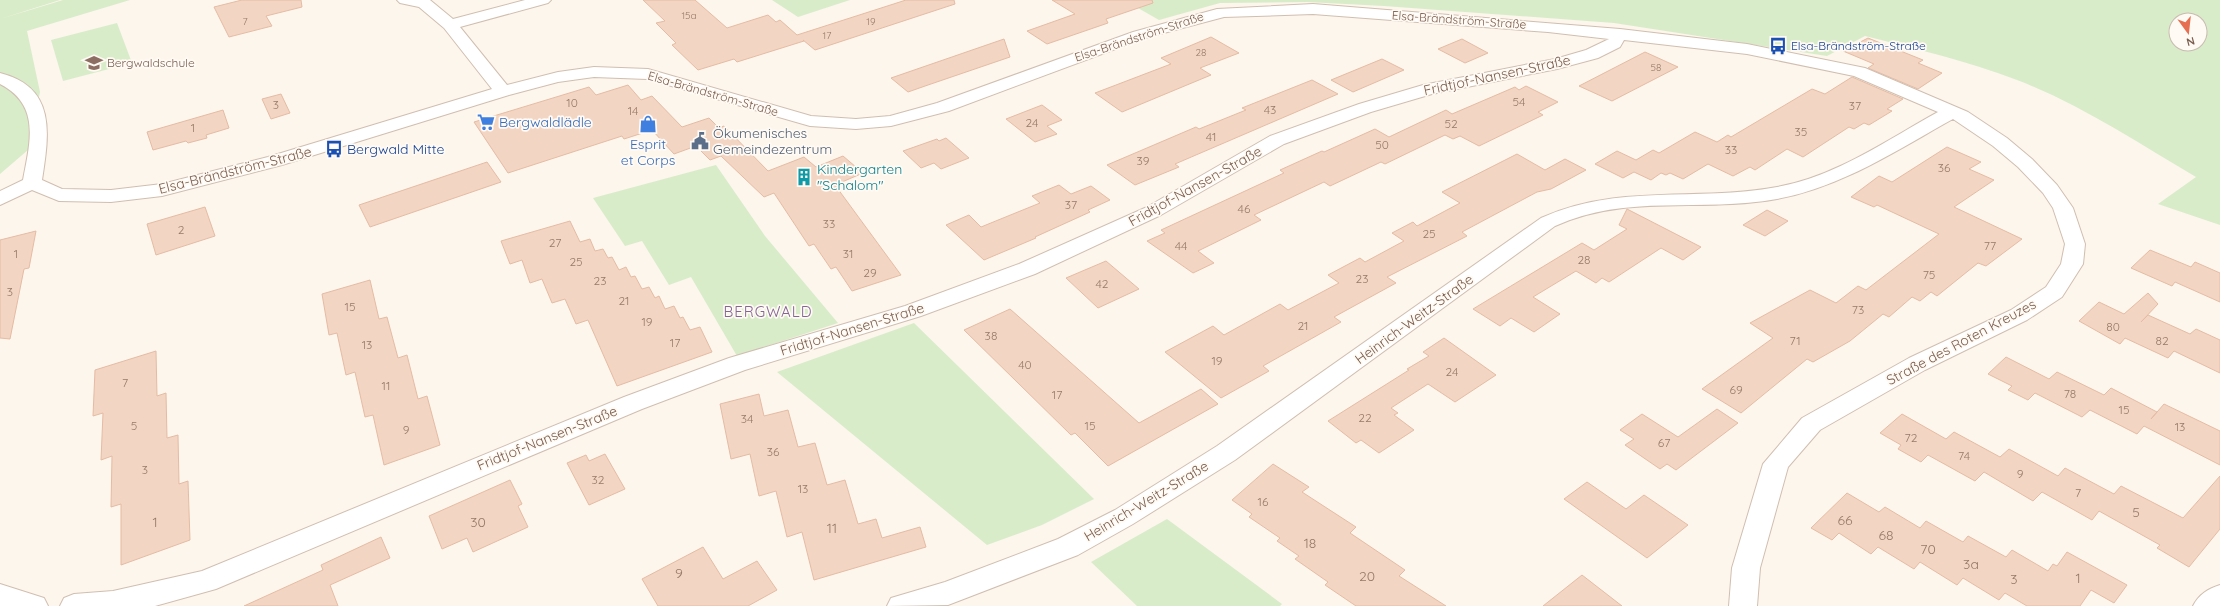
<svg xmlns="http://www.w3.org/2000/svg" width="2220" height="606" font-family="Quicksand,sans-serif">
<rect width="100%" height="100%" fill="#fdf6ec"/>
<path fill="#d8ecc9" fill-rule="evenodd" d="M0,0H60L0,19Z
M63,0H130L27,31L40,92L28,150L0,174V19Z
M772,0H850L798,17Z
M1124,0H2220V225L2158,204L2196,177C2138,143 2080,104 2017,80C1968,61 1916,49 1865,36L1827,56L1614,23L1384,6L1307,2L1220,3L1159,20ZM2176,20H2200V44H2176Z
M117,23L132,63L63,81L51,40Z
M716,165L765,236L838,323L737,356L691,277L669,285L642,241L625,246L593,198Z
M914,323L1094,499L1042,525L987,545L777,372Z
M1167,519L1282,604L1280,606H1137L1091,562Z"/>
<path fill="#f3d5c3" stroke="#e6bba3" d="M242,0H301L302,7L266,16L272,26L229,37L214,7Z
M643,0H695L727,28L768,15L776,22L780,20L797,35L906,0H954L955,4L815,50L803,40L804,41L737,62L734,59L698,70L672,45L676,43L656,23L665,21Z
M1052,0H1152L1153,3L1106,19L1108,23L1047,44L1027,31L1075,14Z
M1211,37L1239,53L1200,68L1211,75L1122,112L1095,93L1171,64L1161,58Z
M1868,38L1923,60L1918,63L1942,73L1918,89L1868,68L1874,64L1843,51Z
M1004,39L1010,57L928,85L908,92L891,78Z
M1462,39L1488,53L1465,63L1438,49Z
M1645,52L1678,67L1612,101L1579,86Z
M1382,59L1404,70L1353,92L1331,80Z
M1852,77L1903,99L1887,109L1892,111L1869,125L1864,123L1854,129L1849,127L1803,157L1787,149L1755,170L1750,167L1733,176L1708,164L1683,179L1670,173L1666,175L1661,173L1651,180L1634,172L1623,178L1595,164L1617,151L1636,160L1653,150L1659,153L1695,132L1717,142L1728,135L1731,137L1812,89L1825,94Z
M1312,80L1338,94L1175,164L1179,167L1135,185L1107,165L1196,127L1199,129L1246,110L1242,108Z
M628,85L641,100L652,96L682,127L709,118L719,128L724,126L768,171L804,157L816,167L843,156L863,173L835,185L901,275L852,291L836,267L831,269L814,244L809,246L774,193L764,197L721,156L710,160L696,146L674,154L652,130L624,139L622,136L508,173L474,122L589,87L596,95Z
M1526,86L1558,102L1538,112L1543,115L1479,146L1460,136L1453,139L1445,135L1385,164L1381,162L1330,186L1324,182L1254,215L1261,220L1198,251L1214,263L1193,273L1147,241L1165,233L1161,230L1284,173L1280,170L1322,151L1324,152L1375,129L1389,137L1446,110L1452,114L1515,87L1519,90Z
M281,94L290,113L271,119L262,99Z
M1042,105L1062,120L1047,126L1057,134L1035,142L1006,119Z
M223,110L229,128L206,135L207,138L188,143L186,141L153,150L147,132Z
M946,138L969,158L941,169L934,163L921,168L903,151L937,139L939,141Z
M1947,147L1981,162L1969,169L1994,180L1954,207L2022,239L1986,266L1978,263L1937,296L1931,292L1920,301L1912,297L1889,317L1883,314L1850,341L1813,362L1807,359L1741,413L1702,389L1773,338L1750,323L1810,290L1836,303L1858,286L1866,290L1939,234L1877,205L1874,207L1851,197L1879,176L1892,182Z
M1517,154L1545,170L1565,159L1586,170L1551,189L1537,192L1462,232L1467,236L1387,277L1396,283L1334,317L1341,322L1263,366L1269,371L1221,398L1165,352L1213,326L1224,335L1280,304L1288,310L1339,283L1328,275L1360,258L1365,262L1404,241L1392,233L1413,222L1417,226L1460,203L1442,192Z
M487,162L501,182L370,227L359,205Z
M1059,185L1071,194L1091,186L1110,200L1088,210L1090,212L1035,237L1036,238L984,260L946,225L969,215L981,227L1040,203L1032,196Z
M205,207L215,236L156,255L147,224Z
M1627,209L1701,247L1683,260L1661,248L1609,282L1602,278L1596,283L1576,271L1533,297L1560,314L1534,332L1511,318L1500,326L1473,309L1582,243L1594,250L1627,229L1619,225Z
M1767,210L1788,221L1765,236L1743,225Z
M570,221L580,242L590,239L595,251L603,249L608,258L612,257L619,270L626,267L631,277L635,276L642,289L649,287L655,298L659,296L665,309L674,306L680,318L683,317L690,330L700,327L712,352L617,386L588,320L576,324L565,299L552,303L542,279L530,283L522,260L510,264L501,241Z
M36,231L29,268L24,269L10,339L0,338V240Z
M2150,250L2191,267L2195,262L2220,273V302L2175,282L2172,286L2131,268Z
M1106,261L1139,289L1098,308L1066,278Z
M370,280L379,319L387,317L398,358L407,355L418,399L427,396L440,445L384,465L373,415L365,417L355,372L346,375L337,333L329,335L322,294Z
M2148,293L2158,304L2141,322L2148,315L2190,334L2196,329L2220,340V373L2174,351L2168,358L2125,338L2120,344L2079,321L2099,302L2124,314Z
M1010,309L1139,423L1201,389L1218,404L1108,466L1075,433L1071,435L964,330Z
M1444,338L1496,375L1455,402L1428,384L1391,408L1398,413L1394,415L1414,430L1379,453L1361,440L1356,443L1328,421L1409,370L1407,369L1429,356L1423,352Z
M156,351L157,396L166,393L167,438L178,435L179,484L188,481L190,540L121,565V504L111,507L112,456L101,460L103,413L93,416L95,370Z
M2006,357L2049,379L2057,372L2104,395L2111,388L2157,412L2151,419L2164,404L2220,431V465L2144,426L2137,434L2090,410L2082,417L2035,393L2028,400L2008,390L2012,386L1988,374Z
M759,394L764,416L788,410L798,447L815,443L827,485L845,480L858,524L876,519L882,538L920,527L926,547L814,580L802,532L787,537L776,491L759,496L750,454L731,459L720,404Z
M1717,409L1738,423L1676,470L1667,464L1660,469L1625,445L1634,439L1620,430L1642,414L1678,437Z
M1902,414L1946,439L1954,432L2000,457L2009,449L2058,476L2065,468L2114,494L2121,486L2183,518L2220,476V529L2189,567L2157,548L2160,545L2099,511L2092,520L2042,492L2033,501L1984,472L1975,481L1928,455L1921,462L1898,449L1901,445L1880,433Z
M605,454L625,489L589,505L567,463L586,455L589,461Z
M1273,464L1309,487L1302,492L1356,527L1350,533L1405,570L1399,576L1446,606H1356L1325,585L1328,582L1295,559L1299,556L1277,541L1280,538L1249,517L1252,514L1232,500Z
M510,480L522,504L518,506L528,527L473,552L467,538L442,549L429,516Z
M1587,482L1626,509L1644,495L1688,525L1647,558L1564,499Z
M1847,493L1879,512L1885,507L1920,528L1926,521L1963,542L1968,536L2006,557L2012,550L2048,571L2053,564L2057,566L2067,552L2127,585L2114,603L2091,590L2080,606H2027L2005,593L1999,600L1963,578L1957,585L1920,562L1914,569L1878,547L1871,554L1839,533L1832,540L1811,528Z
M381,537L390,558L330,585L338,606H244L323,570L321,565Z
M703,547L723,579L757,561L777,590L748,606H658L642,579Z
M1582,575L1622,606H1543Z"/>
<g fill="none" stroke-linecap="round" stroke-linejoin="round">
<g stroke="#d1beb0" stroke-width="2">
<path id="street" d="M397,0H430L453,19L525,0H551L548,3L460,27L507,85L558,72L594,67L648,69L811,116L856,119L890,116L937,103L1133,32L1217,9L1313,4L1620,29L1747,44L1865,68L1968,112L2007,138L2032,159L2057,185L2073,208L2085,244L2083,264L2062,297L2027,320L1925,370L1820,430L1788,467L1760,568L1757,606H1729L1732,568L1763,464L1802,418L1909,358L2011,310L2046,287L2061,264L2065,244L2053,208L2043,193L2018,167L1993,146L1953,119C1897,150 1842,187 1777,199C1701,213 1627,193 1555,226L1235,460L1133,524L1078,555L948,605L887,606L891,598L945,582L1058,539L1115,510L1217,446L1541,218C1618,183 1696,202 1777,187C1835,177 1887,140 1938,112L1854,76L1747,54L1624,40L1620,47L1598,58L1557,69L1432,94L1371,112L1284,144L1161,215L1035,274L921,316L745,370L642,409L216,589L155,606H60L64,598L74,594L113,591L202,571L624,397L729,358L905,306L1019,264L1147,207L1270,136L1359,104L1423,85L1555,59L1586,50L1609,39L1548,32L1313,14L1224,17L1145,38L949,111L891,126L856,129L810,126L647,79L594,77L558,82L509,95L282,165L162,196L111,202L59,201L32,190L0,205V191L23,180C30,142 41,105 0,84V73C57,87 49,135 42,180L62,189L111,190L162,184L268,157L492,89L444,28L419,7L400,3Z
M0,584L44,598L48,606H0Z
M2220,585V606H2193C2199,594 2208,589 2220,585Z"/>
</g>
<use href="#street" fill="#fff" fill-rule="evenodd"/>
</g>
<defs>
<g id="bus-bare" transform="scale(1.38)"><path d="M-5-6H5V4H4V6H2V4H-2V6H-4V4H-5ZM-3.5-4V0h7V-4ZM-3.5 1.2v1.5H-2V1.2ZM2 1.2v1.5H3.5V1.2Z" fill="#1a4fb4" stroke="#fffaf3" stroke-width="2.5" paint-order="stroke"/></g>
<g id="school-bare" transform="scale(1.38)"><path d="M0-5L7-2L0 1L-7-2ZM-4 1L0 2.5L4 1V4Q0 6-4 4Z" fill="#8d6e63" stroke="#fffaf3" stroke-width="2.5" paint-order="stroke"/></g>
<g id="supermarket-bare" transform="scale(1.38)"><path d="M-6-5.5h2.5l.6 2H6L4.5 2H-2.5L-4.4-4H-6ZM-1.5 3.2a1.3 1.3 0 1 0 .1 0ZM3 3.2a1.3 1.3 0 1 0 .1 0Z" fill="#3f7fe0" stroke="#fffaf3" stroke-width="2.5" paint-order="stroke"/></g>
<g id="shop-bare" transform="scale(1.38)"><path d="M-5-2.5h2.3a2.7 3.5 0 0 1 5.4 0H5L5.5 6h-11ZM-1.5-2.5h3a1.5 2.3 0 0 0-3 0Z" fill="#3f7fe0" stroke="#fffaf3" stroke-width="2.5" paint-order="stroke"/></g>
<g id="civic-bare" transform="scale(1.38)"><path d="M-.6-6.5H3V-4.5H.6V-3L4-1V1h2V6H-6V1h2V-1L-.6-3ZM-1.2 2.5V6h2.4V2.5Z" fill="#5c6f8a" stroke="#fffaf3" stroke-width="2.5" paint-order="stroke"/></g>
<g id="building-bare" transform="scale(1.38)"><path d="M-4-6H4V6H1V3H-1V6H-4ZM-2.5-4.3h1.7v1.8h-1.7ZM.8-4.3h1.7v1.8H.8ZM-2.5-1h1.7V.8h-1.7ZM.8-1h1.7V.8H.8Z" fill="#0f9aa8" stroke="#fffaf3" stroke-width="2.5" paint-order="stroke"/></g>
</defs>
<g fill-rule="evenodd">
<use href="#bus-bare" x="1778" y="46"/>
<use href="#school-bare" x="94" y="63"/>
<use href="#supermarket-bare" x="486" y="122"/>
<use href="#shop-bare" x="648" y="124"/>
<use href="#civic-bare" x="700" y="141"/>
<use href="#bus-bare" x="334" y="149"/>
<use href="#building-bare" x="804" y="177"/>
</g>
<g text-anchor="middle" stroke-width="3.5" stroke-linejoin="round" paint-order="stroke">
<g font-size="10" fill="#987a6a">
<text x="689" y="19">15a</text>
<text x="245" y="25">7</text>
<text x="871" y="25">19</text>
<text x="827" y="39">17</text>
<text x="1201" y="56">28</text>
<text x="1656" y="71">58</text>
</g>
<g font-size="12" fill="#7a5c4d" stroke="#fffaf3">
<text transform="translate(1459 20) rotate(4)" y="4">Elsa-Brändström-Straße</text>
<text transform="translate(1139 37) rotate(-18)" y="4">Elsa-Brändström-Straße</text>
<text transform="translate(713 94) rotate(16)" y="4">Elsa-Brändström-Straße</text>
</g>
<g font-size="12" fill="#164399" stroke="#fffaf3" text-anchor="start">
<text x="1791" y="50">Elsa-Brändström-Straße</text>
</g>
<g font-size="12" fill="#785e54" stroke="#fffaf3" text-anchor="start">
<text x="107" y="67">Bergwaldschule</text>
</g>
<g font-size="12" fill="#987a6a">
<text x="1519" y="106">54</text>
<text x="572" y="107">10</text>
<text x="276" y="109">3</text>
<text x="1855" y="110">37</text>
<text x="1270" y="114">43</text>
<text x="633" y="115">14</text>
<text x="1032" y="127">24</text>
<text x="1451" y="128">52</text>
<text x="193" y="132">1</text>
<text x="1801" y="136">35</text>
<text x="1211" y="141">41</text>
<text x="1382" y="149">50</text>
<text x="1731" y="154">33</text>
<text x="1143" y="165">39</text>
<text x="1944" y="172">36</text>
<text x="1071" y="209">37</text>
<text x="1244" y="213">46</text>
<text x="829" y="228">33</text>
<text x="181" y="234">2</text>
<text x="1429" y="238">25</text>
<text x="555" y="247">27</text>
<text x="1181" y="250">44</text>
<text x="1990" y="250">77</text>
<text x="16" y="258">1</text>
<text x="848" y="258">31</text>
<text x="1584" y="264">28</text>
<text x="576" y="266">25</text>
<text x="870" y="277">29</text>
<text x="1929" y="279">75</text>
<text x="1362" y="283">23</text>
<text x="600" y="285">23</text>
<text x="1102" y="288">42</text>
<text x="10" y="296">3</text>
<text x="624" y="305">21</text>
<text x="350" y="311">15</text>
<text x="1858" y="314">73</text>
<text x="647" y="326">19</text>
<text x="1303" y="330">21</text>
<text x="2113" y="331">80</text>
<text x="991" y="340">38</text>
<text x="1795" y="345">71</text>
<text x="2162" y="345">82</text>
<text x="675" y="347">17</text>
<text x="367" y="349">13</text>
<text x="1217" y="365">19</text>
<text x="1025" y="369">40</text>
<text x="1452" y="376">24</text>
<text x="125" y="387">7</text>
<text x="386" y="390">11</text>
<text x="1736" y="394">69</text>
<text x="2070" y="398">78</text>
<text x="1057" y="399">17</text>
<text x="2124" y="414">15</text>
<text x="1365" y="422">22</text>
<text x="747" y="423">34</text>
<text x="134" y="430">5</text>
<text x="1090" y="430">15</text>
<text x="2180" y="431">13</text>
<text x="406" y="434">9</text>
<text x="1911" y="442">72</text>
<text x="1664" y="447">67</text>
<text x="773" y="456">36</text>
<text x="1964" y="460">74</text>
<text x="145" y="474">3</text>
<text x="2020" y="478">9</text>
<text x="598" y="484">32</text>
<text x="803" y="493">13</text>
<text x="2078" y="497">7</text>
<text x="1263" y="506">16</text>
</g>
<g font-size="14" fill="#7a5c4d" stroke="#fffaf3">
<text transform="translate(1497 75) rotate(-12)" y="5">Fridtjof-Nansen-Straße</text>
<text transform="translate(235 170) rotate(-14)" y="5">Elsa-Brändström-Straße</text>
<text transform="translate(1195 186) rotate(-29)" y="5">Fridtjof-Nansen-Straße</text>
<text transform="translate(1414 319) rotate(-36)" y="5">Heinrich-Weitz-Straße</text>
<text transform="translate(852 329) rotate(-17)" y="5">Fridtjof-Nansen-Straße</text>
<text transform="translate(1961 342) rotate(-28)" y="5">Straße des Roten Kreuzes</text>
<text transform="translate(547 438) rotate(-22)" y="5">Fridtjof-Nansen-Straße</text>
<text transform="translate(1146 501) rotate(-31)" y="5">Heinrich-Weitz-Straße</text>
</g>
<g font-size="14" fill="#366cbe" stroke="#fffaf3" text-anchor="start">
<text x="499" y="127">Bergwaldlädle</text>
<text x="648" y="149" text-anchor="middle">Esprit<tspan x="648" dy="16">et Corps</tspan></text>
</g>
<g font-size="14" fill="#4e5e75" stroke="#fffaf3" text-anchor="start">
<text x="713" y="138">Ökumenisches<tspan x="713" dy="16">Gemeindezentrum</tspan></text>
</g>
<g font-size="14" fill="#164399" stroke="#fffaf3" text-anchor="start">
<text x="347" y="154">Bergwald Mitte</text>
</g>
<g font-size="14" fill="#0d838f" stroke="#fffaf3" text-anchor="start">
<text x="817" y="174">Kindergarten<tspan x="817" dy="16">"Schalom"</tspan></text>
</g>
<g font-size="14" fill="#987a6a">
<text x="2136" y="517">5</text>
<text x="1845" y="525">66</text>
<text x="155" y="527">1</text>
<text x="478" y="527">30</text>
<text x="832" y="533">11</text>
<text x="1886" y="540">68</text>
<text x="1310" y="548">18</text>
<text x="1928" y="554">70</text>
<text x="1971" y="569">3a</text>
<text x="679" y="578">9</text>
<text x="1367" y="581">20</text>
<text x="2078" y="583">1</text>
<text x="2014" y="584">3</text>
</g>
<g font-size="15" letter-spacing="1" fill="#846695" stroke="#fffaf3">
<text x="768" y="317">BERGWALD</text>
</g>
</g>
<g transform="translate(2188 32) rotate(165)"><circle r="19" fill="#fffaf3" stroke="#cabbb1"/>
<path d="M0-3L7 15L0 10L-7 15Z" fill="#e76f51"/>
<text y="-6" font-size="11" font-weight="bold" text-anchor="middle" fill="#7a5c4d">N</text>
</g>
</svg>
